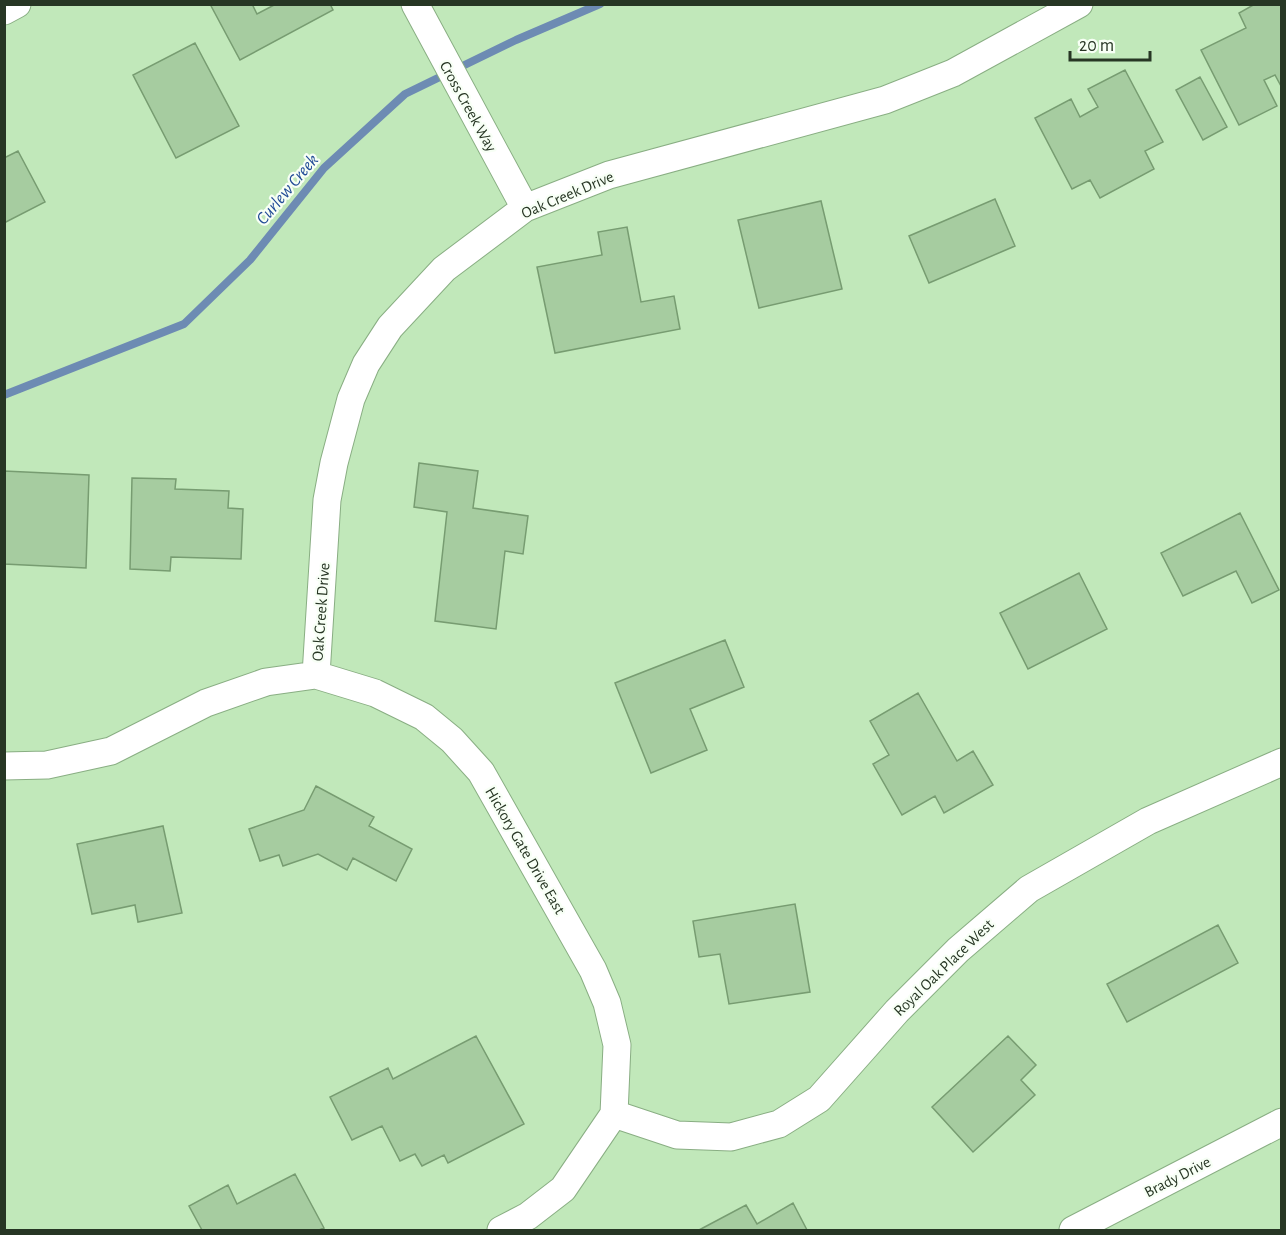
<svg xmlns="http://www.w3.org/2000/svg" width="1286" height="1235" font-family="'Alegreya Sans',sans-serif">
<rect width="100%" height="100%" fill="#c1e8ba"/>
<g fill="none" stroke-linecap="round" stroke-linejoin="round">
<path stroke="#6d8bb3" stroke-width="8" d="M4,395L184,324L250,260L324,168L405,94L516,40L600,4"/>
</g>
<path fill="#a6cca0" stroke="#779c71" stroke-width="1.5" d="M210,4H252L257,14L276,4H330L333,10L240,60Z
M1255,4H1282V88L1275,75L1264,80L1277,106L1239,125L1201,50L1246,28L1239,13Z
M195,43L239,126L176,158L133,75Z
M1125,70L1163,142L1145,151L1154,169L1100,198L1090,180L1072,189L1035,118L1071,99L1080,117L1098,107L1088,89Z
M1200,77L1227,127L1203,140L1176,90Z
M18,151L45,202L4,223V158Z
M995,199L1015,246L929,283L909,236Z
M821,201L842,289L759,308L738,220Z
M627,227L641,302L674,296L680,329L555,353L537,267L602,255L598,232Z
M419,463L478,471L473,508L528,516L523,554L505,551L496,629L435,621L447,512L414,507Z
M4,471L89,475L86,568L4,564Z
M132,478L176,479L175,489L229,491L228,508L243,509L241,559L171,557L170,571L130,569Z
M1240,513L1279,590L1252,603L1236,571L1183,596L1161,553Z
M1079,573L1107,629L1028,669L1000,613Z
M725,640L744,687L690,709L707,750L651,773L615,683Z
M918,693L957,761L973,751L993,785L944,813L935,796L902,815L873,764L889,755L870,721Z
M316,786L374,817L369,826L412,849L396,881L353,858L347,870L318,854L283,866L279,855L260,861L249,829L304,810Z
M163,826L182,913L138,922L135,905L92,914L77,844Z
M795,904L810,992L729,1004L720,954L699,957L693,921Z
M1218,925L1238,963L1127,1022L1107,984Z
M476,1036L524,1124L448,1163L444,1155L422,1166L415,1154L400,1161L382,1126L352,1140L330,1097L388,1068L393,1079Z
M1008,1036L1036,1065L1021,1080L1035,1095L973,1152L932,1107Z
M295,1174L324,1228L319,1230H202L189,1206L228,1185L237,1204Z
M793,1203L807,1230H699L746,1205L757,1224Z"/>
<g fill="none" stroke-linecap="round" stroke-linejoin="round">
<g stroke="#89ae83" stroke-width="29">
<path id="street" d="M415,4L525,208
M4,11L17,4
M316,675L327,500L334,463L351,399L366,364L390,327L444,269L525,208L609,175L885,100L953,73L1079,4
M4,766L47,765L111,751L206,703L266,682L316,675L375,693L424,717L452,740L481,772L593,970L607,1003L617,1045L614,1114
M614,1114L677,1135L731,1137L779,1124L819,1099L897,1011L958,950L1029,889L1148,821L1282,762
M501,1230L528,1216L563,1189L614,1114
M1073,1230L1282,1122"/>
</g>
<use href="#street" stroke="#fff" stroke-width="27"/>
</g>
<g text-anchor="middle" stroke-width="4.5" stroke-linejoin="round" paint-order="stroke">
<g font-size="16" fill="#273624" stroke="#f7fff5">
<text transform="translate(469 106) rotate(61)" y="6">Cross Creek Way</text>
<text transform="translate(567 194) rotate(-23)" y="6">Oak Creek Drive</text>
<text transform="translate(320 612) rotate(-86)" y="6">Oak Creek Drive</text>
<text transform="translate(526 850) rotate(60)" y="6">Hickory Gate Drive East</text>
<text transform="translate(943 967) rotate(-44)" y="6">Royal Oak Place West</text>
<text transform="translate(1177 1176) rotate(-27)" y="6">Brady Drive</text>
</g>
<g font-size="18" font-style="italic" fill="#224c97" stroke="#f7fff5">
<text transform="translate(287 189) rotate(-50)" y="6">Curlew Creek</text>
</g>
</g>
<rect width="1286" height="1235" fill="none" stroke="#273624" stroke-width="12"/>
<path d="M1070 51v9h80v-9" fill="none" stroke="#273624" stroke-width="3"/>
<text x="1079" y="51" font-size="18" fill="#273624" stroke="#f7fff5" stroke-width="4.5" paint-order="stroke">20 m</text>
</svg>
